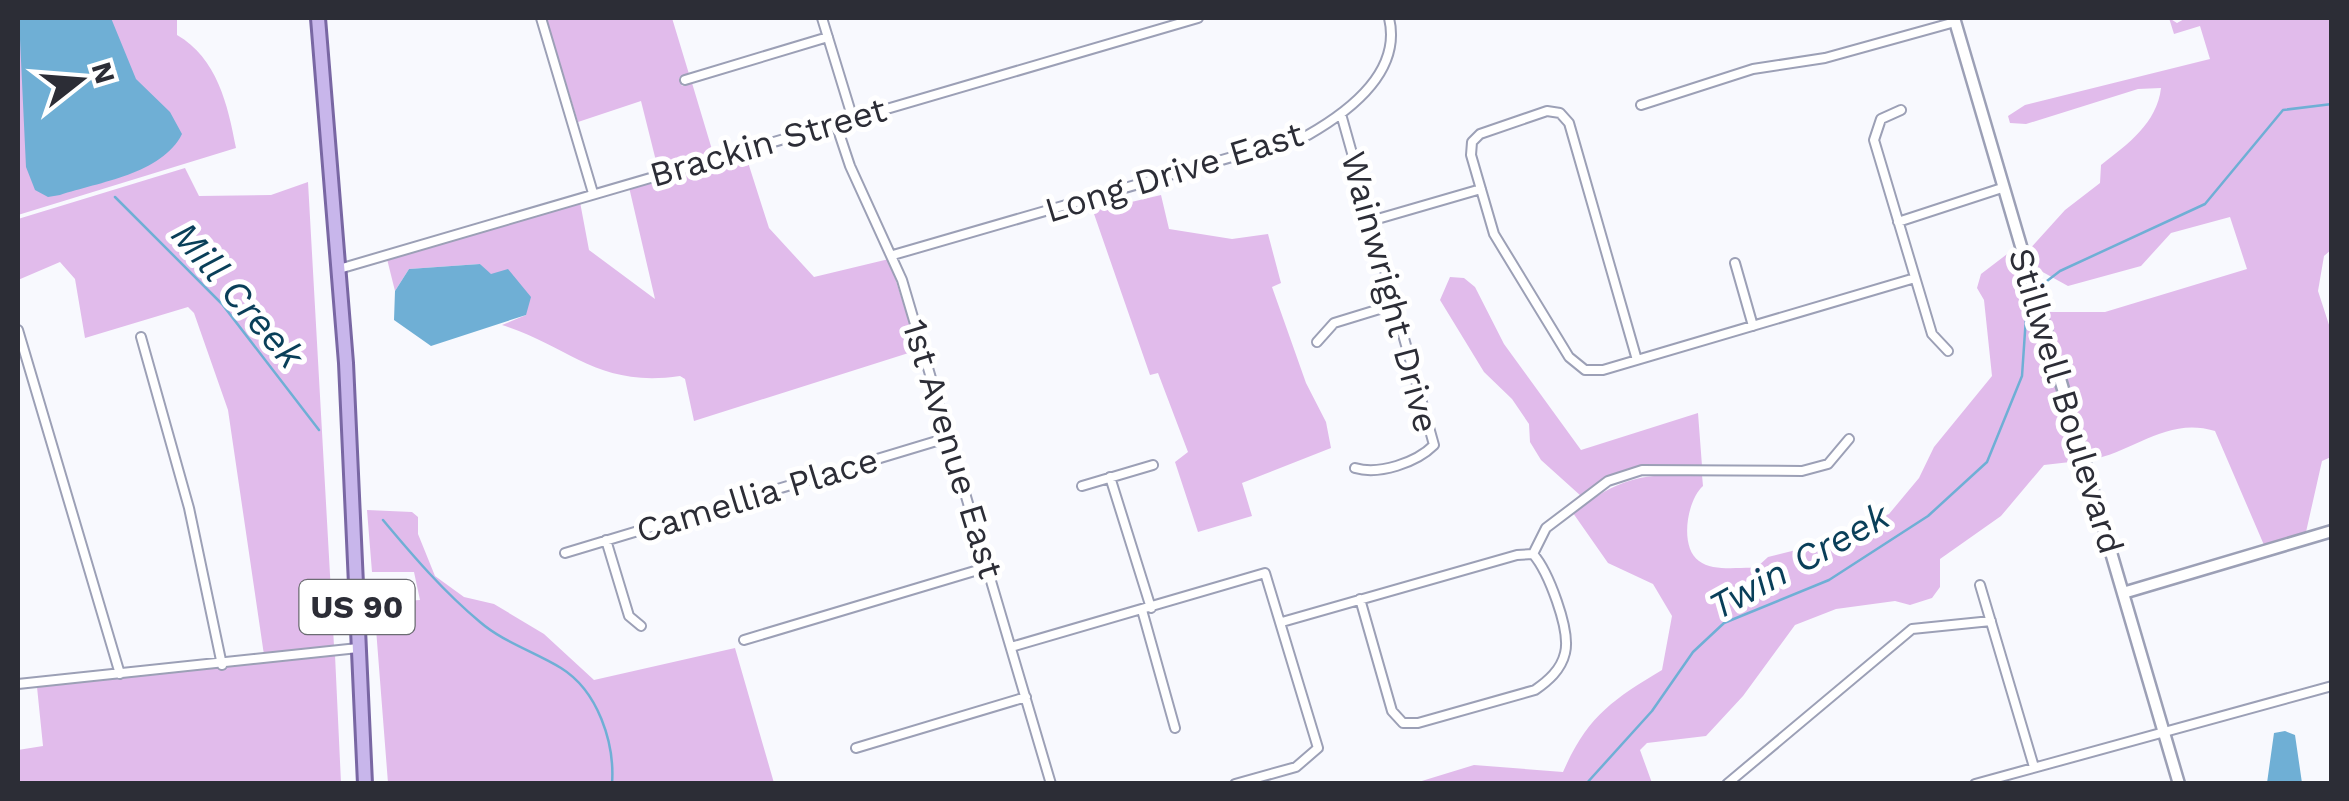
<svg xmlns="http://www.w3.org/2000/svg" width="2349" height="801" font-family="'Work Sans',sans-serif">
<rect width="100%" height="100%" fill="#f8f9fe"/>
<path fill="#e1bbeb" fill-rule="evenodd" d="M18,18H177V35C217,58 228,105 236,148L18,215Z
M546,18H672L689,74L679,78L682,86L692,83L713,153L658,169L641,101L578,122Z
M2169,18L2177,23L2186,18H2331L2332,249L2324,256L2318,291L2331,331V457L2322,461L2306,532L2264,545L2215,431C2167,416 2135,452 2089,460L2027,252L2065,210L2100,183L2101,165C2128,144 2157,123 2161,88L2138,89L2026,124L2010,123L2008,116L2025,105L2210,59L2200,26L2174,34ZM2230,217L2247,269L2105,312H2048L2039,270L2068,286L2141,266L2171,233Z
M745,153L769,228L814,277L889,259L918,350L694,421L685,379L680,376C598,388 571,347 502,325L526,315L480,264L409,269L395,291L387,259L580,202L589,250L655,299L629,187Z
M185,168L199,196L271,195L308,182L334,646L264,655L228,410L194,313L188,307L85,338L75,279L60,262L18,280V219Z
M1161,195L1169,229L1232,239L1268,234L1281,283L1272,287L1306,383L1326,422L1331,448L1242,483L1252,516L1198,532L1175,462L1188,452L1158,373L1150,375L1093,211Z
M2015,248L2079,461L2044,465L2001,516L1940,559V587L1932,598L1910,605L1895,601L1836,609L1795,625L1743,696L1706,736L1647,743L1640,750L1652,783L1412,784L1474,765L1563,772C1587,717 1612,700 1662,670L1672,616L1653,584L1608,563L1573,513C1622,476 1642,474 1702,475L1703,486C1687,500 1679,547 1699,561C1713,572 1740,567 1756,568L1768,557L1808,547L1889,514L1919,478L1934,447L1992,376L1984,300L1977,288L1981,274Z
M1450,277L1464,278L1475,287L1504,344L1581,450L1698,413L1702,466C1650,466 1624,464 1581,496L1541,460L1530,442L1529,424L1512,399L1484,372L1440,300Z
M367,510L412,512L418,517V534L435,576L464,597L494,604L544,634L594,680L735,648L774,783H388L374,603L420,600L414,572H372Z
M335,655L341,783H18V750L43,746L37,687Z"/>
<path fill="#6fafd5" d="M19,18H111L136,79L170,112L182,134C162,174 99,182 60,195L48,197L35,190L26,167Z
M480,264L491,274L508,269L531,297L526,315L431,346L394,320L395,291L409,269Z
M2285,731L2295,735L2302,783H2267L2274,733Z"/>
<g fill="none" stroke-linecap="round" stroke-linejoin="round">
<path stroke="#6fafd5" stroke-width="2.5" d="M115,197L222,304L319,430
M2043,284L2060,271L2205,204L2283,110L2332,104
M383,520C413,556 444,592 480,622C503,642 535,652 561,668C598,691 615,743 612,784
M1586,784L1652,711L1693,652L1724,623L1829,580L1928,516L1987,462L2022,376L2026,317"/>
<g stroke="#9ca0b6" stroke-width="12">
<path id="minor" d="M541,18L593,193
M822,18L852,116
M685,80L828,37
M1641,105L1753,69L1825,58L1955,22
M1901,110L1881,119L1874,140L1932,334L1948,351
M1341,114L1434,445C1416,463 1379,475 1355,468
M835,121L850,166L902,280L1051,784
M1374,220L1481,189
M1898,222L2002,188
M893,255L1308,135C1350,111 1402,72 1389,18
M1735,263L1753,326
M339,269L1198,18
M18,330L120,674
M141,337L189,508L222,665
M1317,342L1334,323L1396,304
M1637,360L1569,123L1560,113L1547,111L1480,134L1472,142L1471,155L1494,234L1569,357L1585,370H1603L1915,278
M1110,477L1151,608
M1082,486L1153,465
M606,540L629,616L641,626
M565,553L950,437
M1533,554L1546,528L1608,481L1642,470L1802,471L1828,464L1849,439
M1980,585L2034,767
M1142,610L1175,728
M1282,622L1517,555L1533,554C1548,571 1571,630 1565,653C1561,670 1548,681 1535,690L1418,723H1403L1392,711L1360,599
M744,640L988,567
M1011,647L1265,573L1318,748L1296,767L1235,784
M18,684L358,648
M856,748L1026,697
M1727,784L1912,629L1991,621
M1975,784L2332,686"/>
</g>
<g stroke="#9ca0b6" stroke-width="15">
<path id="tertiary" d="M1954,18L2179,784
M2123,593L2332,531"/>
</g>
<g stroke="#7967a3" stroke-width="18">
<path id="primary" d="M318,18L346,363L365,784"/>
</g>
<use href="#minor" stroke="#fff" stroke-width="8"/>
<use href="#tertiary" stroke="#fff" stroke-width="10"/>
<use href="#primary" stroke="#c8b6eb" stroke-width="12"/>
</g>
<g text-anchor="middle" stroke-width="10" stroke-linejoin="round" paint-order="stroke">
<rect fill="#fff" stroke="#6b6c72" stroke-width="2.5" x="299.5" y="580" width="115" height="54" rx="8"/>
<g font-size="32" font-weight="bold" fill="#2c2d36">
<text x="357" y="618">US 90</text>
</g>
<g font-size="35" fill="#2c2d36" stroke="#fff">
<text transform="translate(768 142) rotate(-16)" y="12">Brackin Street</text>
<text transform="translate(1174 172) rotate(-17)" y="12">Long Drive East</text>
<text transform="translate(1390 292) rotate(75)" y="12">Wainwright Drive</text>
<text transform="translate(2066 401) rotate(73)" y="12">Stillwell Boulevard</text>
<text transform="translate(953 449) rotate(73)" y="12">1st Avenue East</text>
<text transform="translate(757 495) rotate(-17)" y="12">Camellia Place</text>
</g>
<g font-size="38" font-style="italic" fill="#093f59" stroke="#fff">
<text transform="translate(238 295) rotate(49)" y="13">Mill Creek</text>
<text transform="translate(1799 561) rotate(-29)" y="13">Twin Creek</text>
</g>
</g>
<rect width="2349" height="801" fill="none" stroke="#2c2d36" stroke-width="40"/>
<g transform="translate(80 80) rotate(73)" stroke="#ffffff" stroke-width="8" paint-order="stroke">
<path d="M0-8L18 38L0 25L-18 38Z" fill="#2c2d36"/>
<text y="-15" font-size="28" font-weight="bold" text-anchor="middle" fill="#2c2d36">N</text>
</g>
</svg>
